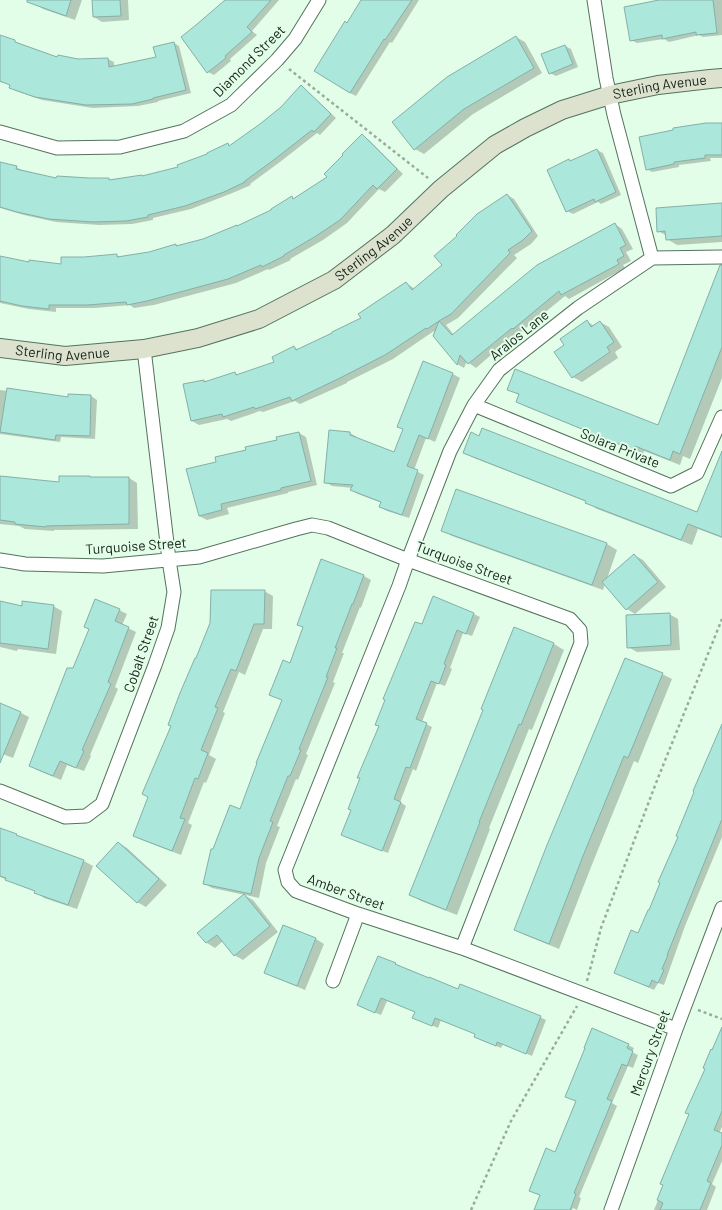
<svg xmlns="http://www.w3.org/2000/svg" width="722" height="1210" font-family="Barlow,sans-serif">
<rect width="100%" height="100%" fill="#e2fde8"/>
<path fill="#0003" d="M30,0H82L75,20L43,9Z
M93,0H128L129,20L102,22L94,17Z
M226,0H279L252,31L257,35L230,59L231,61L214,75L208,72Z
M363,0H419L392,43L390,42L356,96L350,93L347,24Z
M661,0H722V35L703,37L699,35L669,42L664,39L637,43L631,40Z
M0,36L58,58L78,60L108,59L114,62V67L157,58L174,43L179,46L191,93L158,101V102L138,106L93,108L42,100L16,91L10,88L11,85L0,82Z
M516,37L525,42L542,73L473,114L424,154L415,149L393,122Z
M565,46L571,49L578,67L556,76L550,73Z
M301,86L306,90L336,118L320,135L317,133L280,162L250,184L251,185L230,194L191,209L153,218V220L132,224L99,225L56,222L24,215L0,208V163L16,167L22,170L57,179H109L112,181L143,177L179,168L209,155L228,144L231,146L260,125L282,107Z
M722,124V158H710L711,161L679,165V167L652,172L647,169Z
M362,136L369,140L403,174L385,192L379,189L347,223L323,240L290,259L291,260L269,270L268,269L236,283L154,305L134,308L130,305L95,308H56V312L29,309L0,303V257L30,263L62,265L84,258L116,255L120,257L149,253L175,245L178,247L203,240L238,227L273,210L292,197L294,199L328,177Z
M597,150L603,153L621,195L601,204L598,202L573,214L567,211L569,160L571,162Z
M507,195L514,199L538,236L531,244L514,255L517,258L458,318L446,325L454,335L615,224L622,229L633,249L626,252L631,261L623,265L625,268L569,299L565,296L521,332L519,331L476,368L469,363L467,361L464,368L457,364L434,331L393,359L347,382V383L300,404L295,401L263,412L260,411L231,421L227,419L199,425L192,421L203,381L206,382L235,373L239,375L276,362L294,347L299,350L362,318L406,283L415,289L443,265Z
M722,204V242L677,245L667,239V236L658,231Z
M722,273V378L690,459L683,456L680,465L644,451L643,454L527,407L517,401L519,395L508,389L658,426Z
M587,321L594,326L600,322L609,327L622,347L615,352L618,358L582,382L573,377L556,352L566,346Z
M423,363L453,374L460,378L435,442L426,438L414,470L424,475L409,518L387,511L380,507L382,503L358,494L352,490L353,488L332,486L325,482L330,431L350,433L357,437V438L394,453L404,429Z
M0,390L69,399V395L91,396L97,400L95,439L61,437L60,442L0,434Z
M299,433L306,437L317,485L288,492V493L227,508L229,514L207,520L199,516L217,462Z
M722,451V538L698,529L692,545L597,509L587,502L474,458L464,452L697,513Z
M0,476L12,477L15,479L60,483V477H90L93,478H129L137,483L138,529L54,530V531L25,529L19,526L0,524Z
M456,490L607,544L617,550L607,579L634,555L643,560L666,587L635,614L627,609L605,584L603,590L452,536L442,530Z
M322,560L364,576L371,580L361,608L360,607L342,653H344L333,682L335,683L306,754L308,755L298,780L296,779L277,826L280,827L266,863L259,898L212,888L205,884L213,850L241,811L283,700L271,694L290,664L304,627Z
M264,591L273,596L272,629H263L245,675L239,672L223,712L225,713L209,755L216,759L206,783L204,782L188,823L192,825L181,855L142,840L134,836Z
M433,598L474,614L480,617L472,636L463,633L450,668L452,669L445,686L437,683L422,722L432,727L416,771L413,769L400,802L406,806L388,853L348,838L342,834Z
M0,602L23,608L53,606L62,611L56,654L18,649L17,651L0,647Z
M119,610L127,614L122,625L136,632L115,687L118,689L90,755L91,756L84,771L67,765L61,780L37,770L30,765L74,669Z
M669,614L678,619L680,650L637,652L628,647Z
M515,628L554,644L564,650L532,730L529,729L489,828L490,829L457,915L421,901L411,895L485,709Z
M662,674L672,679L638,763L634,761L593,862L559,949L525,935L515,930Z
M0,704L21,713L29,717L13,758L0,753Z
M722,725V837L685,926L664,985L658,983L654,990L615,972L639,934L649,912Z
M0,829L16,835L25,840L84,861L93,866L77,909L44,898L36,892L0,877Z
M119,843L127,848L167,885L146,907L137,902Z
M244,895L253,900L278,932L243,960L234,955L223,941L215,948L207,943Z
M284,926L316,939L324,944L305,990L274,977L265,972Z
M378,957L459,990L540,1017L546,1020L532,1056L503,1044L501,1048L481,1040L476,1034L441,1020L438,1028L419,1020L416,1012L387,1001L381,1015L364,1008Z
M722,1029V1127L719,1133L722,1134V1161L712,1184L716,1187L707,1210H654L664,1185L713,1051Z
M628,1045L634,1048L632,1052L638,1055L633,1068L628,1066L612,1103L617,1106L579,1197L581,1198L577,1210L573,1208L572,1210H535L541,1196L530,1190L555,1153L577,1102L566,1096Z"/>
<path fill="#ace7dc" stroke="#84b0a8" d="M27,0H71L66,16L27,2Z
M92,0H120L121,16L93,17Z
M225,0H271L247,27L252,32L225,56L226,58L207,73L181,37L196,25Z
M361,0H412L385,40L384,39L350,93L314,71L345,21L347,23Z
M659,0H713L717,33L696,35V32L662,39V35L630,41L624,7Z
M0,35L15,40V42L57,57L58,55L78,59L108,58L109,67L156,57L153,47L174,42L186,90L153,98V99L132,104L86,105L35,97L9,88L10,85L0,81Z
M516,36L534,68L464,109L414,150L392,122L447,77Z
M565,45L573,64L549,74L541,54Z
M301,85L331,114L314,132L312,130L275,159L245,181V182L224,192L185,206L148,215V217L126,221L93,222L49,219L17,212L0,207V162L17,166L16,169L56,178L57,176L89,178H109V180L142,175V176L178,167L177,165L207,154V153L228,143L229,146L260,124L281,107Z
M706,123H722V155H705V158L674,162V164L646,170L639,137L673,130V128Z
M362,134L397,169L377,189L373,185L340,220L316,236L284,255V256L262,267L261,265L228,279L147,301L127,305L126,302L87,305H49V309L22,306L0,301V256L29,262V260L61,264V257H84L117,254V257L149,252L176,244V246L203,239L237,225V226L271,210V209L292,196L293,199L327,177L324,174L343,155L342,154Z
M597,149L616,192L595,202L594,199L566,212L547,170L569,159L570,161Z
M507,194L532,231L523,240L508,250L510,253L451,314L439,321L452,335L537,265L615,223L626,245L620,248L624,256L617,260L619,264L561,295L559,291L513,329L512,328L468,364L460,355L457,365L433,336L439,321L427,329L426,328L385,355L340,378L292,401L290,397L255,409L254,407L223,417L222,414L191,421L183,384L204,380V382L235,372L236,375L274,362L272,357L294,346L296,350L332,333V332L361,318L358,314L406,282L412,290L442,265L434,256L457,236L456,235L477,214Z
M722,203V236L666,240L665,231L657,232L656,208Z
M720,265H722V347L680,454L673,451L670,460L635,446L633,450L516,402L519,394L507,390L515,369L658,425Z
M587,320L591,327L600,321L614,342L607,347L610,352L572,378L554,352L564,345L560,339Z
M423,361L453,373L428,439L419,435L407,466L418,470L402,515L379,507L381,502L350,490L353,485L324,483L329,430L350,432V435L394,452L403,429L397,427Z
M7,388L68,397V394L91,395L90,436L56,435L55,440L0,432Z
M482,428L697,512L722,451V537L688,524L681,540L585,503L586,501L463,453L471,432L479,436Z
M299,432L311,481L281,488V490L221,504L222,510L199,516L186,469L216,462L215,457L246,450L245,447L277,440L276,437Z
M0,476L59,482V476H90V477H129V524L46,526V527L15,524V522L0,520Z
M456,489L607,543L592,585L441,531Z
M634,554L658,582L626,610L602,582Z
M321,559L364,575L353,604H352L335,648H337L326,677H328L299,749L301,750L290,776H288L270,821L273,822L259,858L251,894L203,884L211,849H213L230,805L240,809L257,763H256L282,700L269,695L283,660L290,663L303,627L297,625Z
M211,590H265L264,624H254L236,671L231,669L215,707L218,708L201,750L208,753L198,779L195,778L180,818L185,819L172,851L133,836L148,797L142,794L171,726L168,725L180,693L195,658H196L210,623Z
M433,596L474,613L466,634L457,630L444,664L446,665L439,684L431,681L416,719L427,723L410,768L406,767L394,799L401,802L382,851L341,835L351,810L348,809L360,778H357L379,726L375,725L385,700L383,699L415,622L422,624Z
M95,599L120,609L115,621L129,627L108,682L111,684L82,750L84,751L76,768L60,761L53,776L29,766L67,668H73L89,629L84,627Z
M0,601L22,606V601L54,605L48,649L0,643Z
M670,613L671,645L627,648L626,615Z
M514,627L554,643L521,725L519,724L479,822H480L446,910L409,895L483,710L481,709Z
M625,658L663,673L628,758L624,756L583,856L549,944L514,930L547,845Z
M0,703L21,712L0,763Z
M722,724V819L667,955H668L662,969L664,970L658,983L652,980L649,987L614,973L631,930L638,933L648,910H649L660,883L658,882L678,837L676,836L694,792L693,791Z
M0,828L17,834L16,835L84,860L68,905L34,893L35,891L5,880L6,878L0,876Z
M118,842L159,879L137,903L96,866Z
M244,894L270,926L234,956L217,935L206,943L197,933Z
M283,925L316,938L297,986L264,973Z
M378,956L396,963L395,964L429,978V977L458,989L460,984L541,1016L526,1054L497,1042L496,1046L474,1037L475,1034L435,1018L432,1026L412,1018L415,1012L381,998L375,1013L357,1005Z
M722,1027V1111L714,1130L722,1133V1145L707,1181L711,1183L700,1210H660L663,1203L657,1200L663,1185L660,1184L689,1114L685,1113L705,1069L703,1068L711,1049L712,1050Z
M592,1028L629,1044L627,1048L633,1051L627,1066L622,1064L607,1099L612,1101L574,1193L576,1194L570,1210H534L540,1195L529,1191L546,1148L555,1152L576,1101L565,1097L585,1048H584Z"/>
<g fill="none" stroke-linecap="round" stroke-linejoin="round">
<g stroke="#55735c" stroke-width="15">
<path id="street" d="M594,0L606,78L614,115L652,258L578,308L499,370L474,405L450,451L408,560L399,586L285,870L288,882L296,891L358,914L462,948L676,1029
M0,132L57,148L120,147L184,131L231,105L277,60L295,39L319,0
M652,258L722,257
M474,405L671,486L697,473L722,417
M0,560L25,564L103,566L199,557L296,529L312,525L328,528L408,560L570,619L580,630L581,643L462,948
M0,791L65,817L86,816L102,804L155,665L168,628L174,592L169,560L144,349
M333,981L358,914
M611,1210L676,1029L722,908"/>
</g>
<g stroke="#55735c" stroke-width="20">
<g id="secondary">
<path id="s1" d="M0,348L65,356L144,349L198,338L259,319L334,280L393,235L441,189L495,145L525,128L562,110L610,95L658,85L710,79L722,78"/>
</g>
</g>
<path stroke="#97ad9c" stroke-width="2.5" stroke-dasharray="3 3" stroke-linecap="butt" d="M289,69L428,178
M587,981L601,928L656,783L722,619
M698,1010L722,1019
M471,1210L511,1121L577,1006"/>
<use href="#street" stroke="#fff" stroke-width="13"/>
<use href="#secondary" stroke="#dce2ce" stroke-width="18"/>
</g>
<g text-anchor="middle" stroke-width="4" stroke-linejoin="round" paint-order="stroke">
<g font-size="14" fill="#152118" stroke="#e2fde8">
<text transform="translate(249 61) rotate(-45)" y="5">Diamond Street</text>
<text dy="5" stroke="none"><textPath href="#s1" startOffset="735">Sterling Avenue</textPath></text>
<text dy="5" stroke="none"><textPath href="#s1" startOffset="399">Sterling Avenue</textPath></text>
<text transform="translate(519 335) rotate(-39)" y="5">Aralos Lane</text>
<text dy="5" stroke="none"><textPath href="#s1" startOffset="63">Sterling Avenue</textPath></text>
<text transform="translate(620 448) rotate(22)" y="5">Solara Private</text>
<text transform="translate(136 546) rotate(-4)" y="5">Turquoise Street</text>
<text transform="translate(464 563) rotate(20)" y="5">Turquoise Street</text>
<text transform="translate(141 654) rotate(-71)" y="5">Cobalt Street</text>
<text transform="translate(346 892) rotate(20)" y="5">Amber Street</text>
<text transform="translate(650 1053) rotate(-70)" y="5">Mercury Street</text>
</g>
</g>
</svg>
